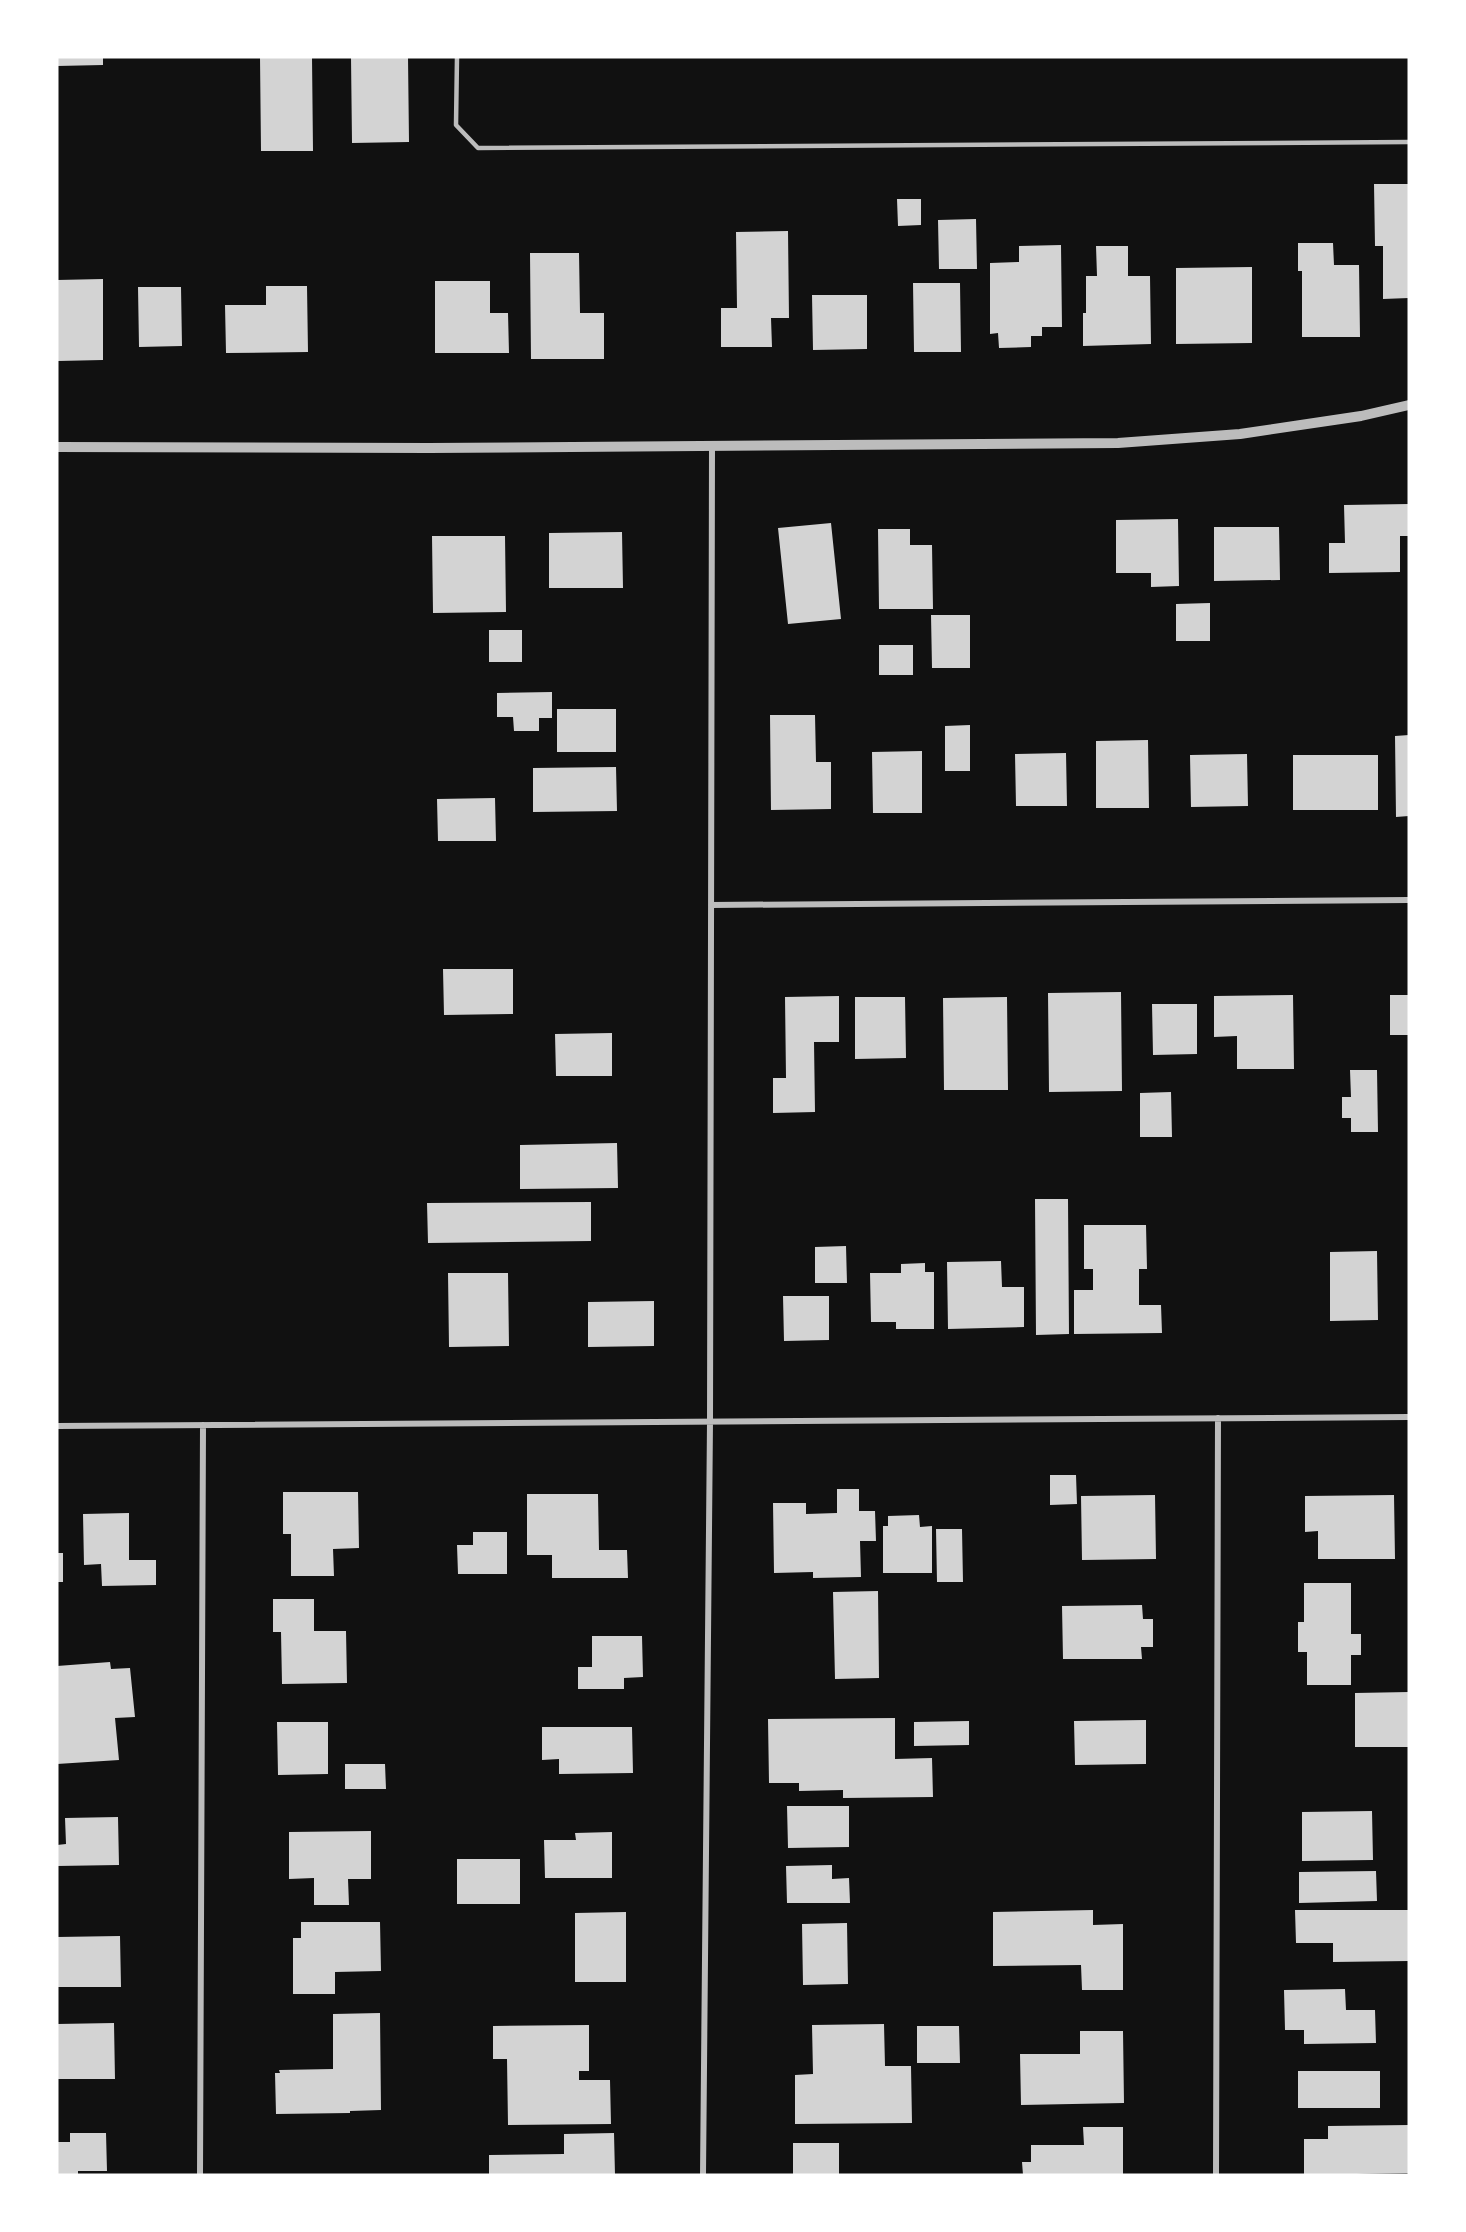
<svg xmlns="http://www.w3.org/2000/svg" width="1466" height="2232" font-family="'Open Sans',sans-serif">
<rect width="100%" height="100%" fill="#111"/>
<path fill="#d3d3d3" d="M57,57H103V65L57,66Z
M260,57H312L313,151H261Z
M351,57H408L409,142L352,143Z
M1374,184H1409V298L1383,299V246H1375Z
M897,199H921V225L898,226Z
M976,219L977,269H939L938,220Z
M788,231L789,318H771L772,347H721V308H737L736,232Z
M1298,243H1333L1334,265H1359L1360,337H1302V271H1298Z
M1061,245L1062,327H1042V336H1031V347L999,348L998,333L990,334V263L1019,262V246Z
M1096,246H1128V276H1150L1151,344L1083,346V313H1086V276H1097Z
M530,253H579L580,313H604V359H531Z
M1252,267V343L1176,344V268Z
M103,279V360L58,361L57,280Z
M435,281H490V313H508L509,353H435Z
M913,283H960L961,352H914Z
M266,286H307L308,352L226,353L225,305H266Z
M138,287H181L182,346L139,347Z
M812,295H867V349L813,350Z
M1409,504V536H1400V572L1329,573V543H1345L1344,505Z
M1178,519L1179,586L1151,587V573H1116V520Z
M831,523L841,619L788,624L778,528Z
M1214,527H1279L1280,580L1214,581Z
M878,529H910V545H932L933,609H879Z
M622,532L623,588H549V533Z
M432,536H505L506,612L433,613Z
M1210,603V641H1176V604Z
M931,615H970V668H932Z
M489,630H522V662H489Z
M879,645H913V675H879Z
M552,692V718H539V731H514L513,717H497V693Z
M557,709H616V752H557Z
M770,715H815L816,762H831V809L771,810Z
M970,725V771H945V726Z
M1409,735V816L1396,817L1395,736Z
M1148,740L1149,808H1096V741Z
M922,751V813H873L872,752Z
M1066,753L1067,806H1016L1015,754Z
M1247,754L1248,806L1191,807L1190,755Z
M1293,755H1378V810H1293Z
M616,767L617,811L533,812V768Z
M495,798L496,841H438L437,799Z
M443,969H513V1014L444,1015Z
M1121,992L1122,1091L1049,1092L1048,993Z
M1293,995L1294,1069H1237V1036L1214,1037V996Z
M1390,995H1409V1035H1390Z
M839,996V1042H814L815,1112L773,1113V1078H786L785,997Z
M855,997H905L906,1058L855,1059Z
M1007,997L1008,1090H944L943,998Z
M1152,1004H1197V1054L1153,1055Z
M612,1033V1076H556L555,1034Z
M1350,1070H1377L1378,1132H1351V1118H1342V1097H1351Z
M1171,1092L1172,1137H1140V1093Z
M617,1143L618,1188L520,1189V1145Z
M1035,1199H1068L1069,1334L1036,1335Z
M591,1202V1241L428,1243L427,1203Z
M1084,1225H1146L1147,1269H1139V1305H1161L1162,1333L1074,1334V1290H1093V1269H1084Z
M846,1246L847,1283H815V1247Z
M1377,1251L1378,1320L1330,1321V1252Z
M1001,1261L1002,1287H1024V1327L948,1329L947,1262Z
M925,1263V1272H934V1329H896V1322H871L870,1273H901V1264Z
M448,1273H508L509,1346L449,1347Z
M783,1296H829V1340L784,1341Z
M654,1301V1346L588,1347V1302Z
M1050,1475H1076L1077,1504L1050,1505Z
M837,1489H859V1511H875L876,1541H860L861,1577L813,1578V1572L774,1573L773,1503H806V1514L837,1513Z
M283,1492H358L359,1548L333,1549L334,1576H291V1534H283Z
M527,1494H598L599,1550H627L628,1578H552V1555H527Z
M1155,1495L1156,1559L1082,1560L1081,1496Z
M1394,1495L1395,1559H1318V1531L1305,1532V1496Z
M129,1513V1560H156V1585L102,1586L101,1564L84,1565L83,1514Z
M919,1515L920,1527L932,1526V1573H883V1526H888V1516Z
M936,1529H962L963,1582H937Z
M473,1532H507V1574H458L457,1545H473Z
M57,1553H63V1582H57Z
M1304,1583H1351V1634H1361V1655H1351V1685H1307V1652H1298V1622H1304Z
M878,1591L879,1678L835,1679L833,1592Z
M273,1599H314V1631H346L347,1683L282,1684L281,1632H273Z
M1142,1605L1143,1619H1153V1647H1141L1142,1659H1063L1062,1606Z
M592,1636H642L643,1677L624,1678V1689H578V1667H592Z
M110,1662L111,1669L130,1668L135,1717L115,1718L119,1760L57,1764V1666Z
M1409,1692V1747H1355V1693Z
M895,1718V1759L932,1758L933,1797L843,1798V1790L799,1791V1783H769L768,1719Z
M1146,1720V1764L1075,1765L1074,1721Z
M969,1721V1745L914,1746V1722Z
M277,1722H328V1774L278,1775Z
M542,1727H632L633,1773L559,1774V1759L542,1760Z
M345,1764H385L386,1789H345Z
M787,1806H849V1847L788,1848Z
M1372,1811L1373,1860L1302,1861V1812Z
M118,1817L119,1865L57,1866V1845L66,1844L65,1818Z
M371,1831V1879H348L349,1905H314V1878L289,1879V1832Z
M612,1832V1878H545L544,1840H576L575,1833Z
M457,1859H520V1904H457Z
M832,1865V1879L849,1878L850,1903H787L786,1866Z
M1376,1871L1377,1901L1299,1903V1872Z
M1093,1910V1925L1123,1924V1990H1082L1081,1965L993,1966V1912Z
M1295,1910H1409V1961L1333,1962V1943H1296Z
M626,1912V1982H575V1913Z
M301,1922H380L381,1971L335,1972V1994H293V1938H301Z
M847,1923L848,1984L803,1985L802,1924Z
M120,1936L121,1987H57V1937Z
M1345,1989L1346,2010H1375L1376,2043L1304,2044V2030H1285L1284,1990Z
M380,2013L381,2110L350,2111V2113L276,2114L275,2073H280L279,2070L333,2069V2014Z
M114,2023L115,2079H57V2024Z
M884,2024L885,2066H911L912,2123L795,2124V2075L813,2074L812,2025Z
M589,2025V2071H579V2080H610L611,2124L508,2125L507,2059H493V2026Z
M917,2026H959L960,2063H917Z
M1080,2031H1123L1124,2103L1021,2105L1020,2054H1080Z
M1298,2071H1380V2108H1298Z
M1409,2125V2173L1304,2175V2139H1328V2126Z
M1083,2127H1123V2175H1023L1022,2162H1031V2145H1084Z
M70,2133H106L107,2171H78V2175H57V2142H70Z
M614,2133L615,2175H489V2155L564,2154V2134Z
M793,2143H839V2175H793Z"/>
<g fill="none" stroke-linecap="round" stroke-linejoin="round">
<path stroke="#bcbcbc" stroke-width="4.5" d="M457,57L456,125L478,148L1409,142"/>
<path stroke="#bcbcbc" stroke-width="6" d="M711,905L1409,900
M57,1426L1409,1417
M200,2175L203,1425
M703,2175L710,1422L712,446
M1216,2175L1218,1418"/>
<path stroke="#bcbcbc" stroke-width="10" d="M57,447L429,448L1118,443L1240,434L1361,416L1409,405"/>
</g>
<rect width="1466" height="2232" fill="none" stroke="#ffffff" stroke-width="117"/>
</svg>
